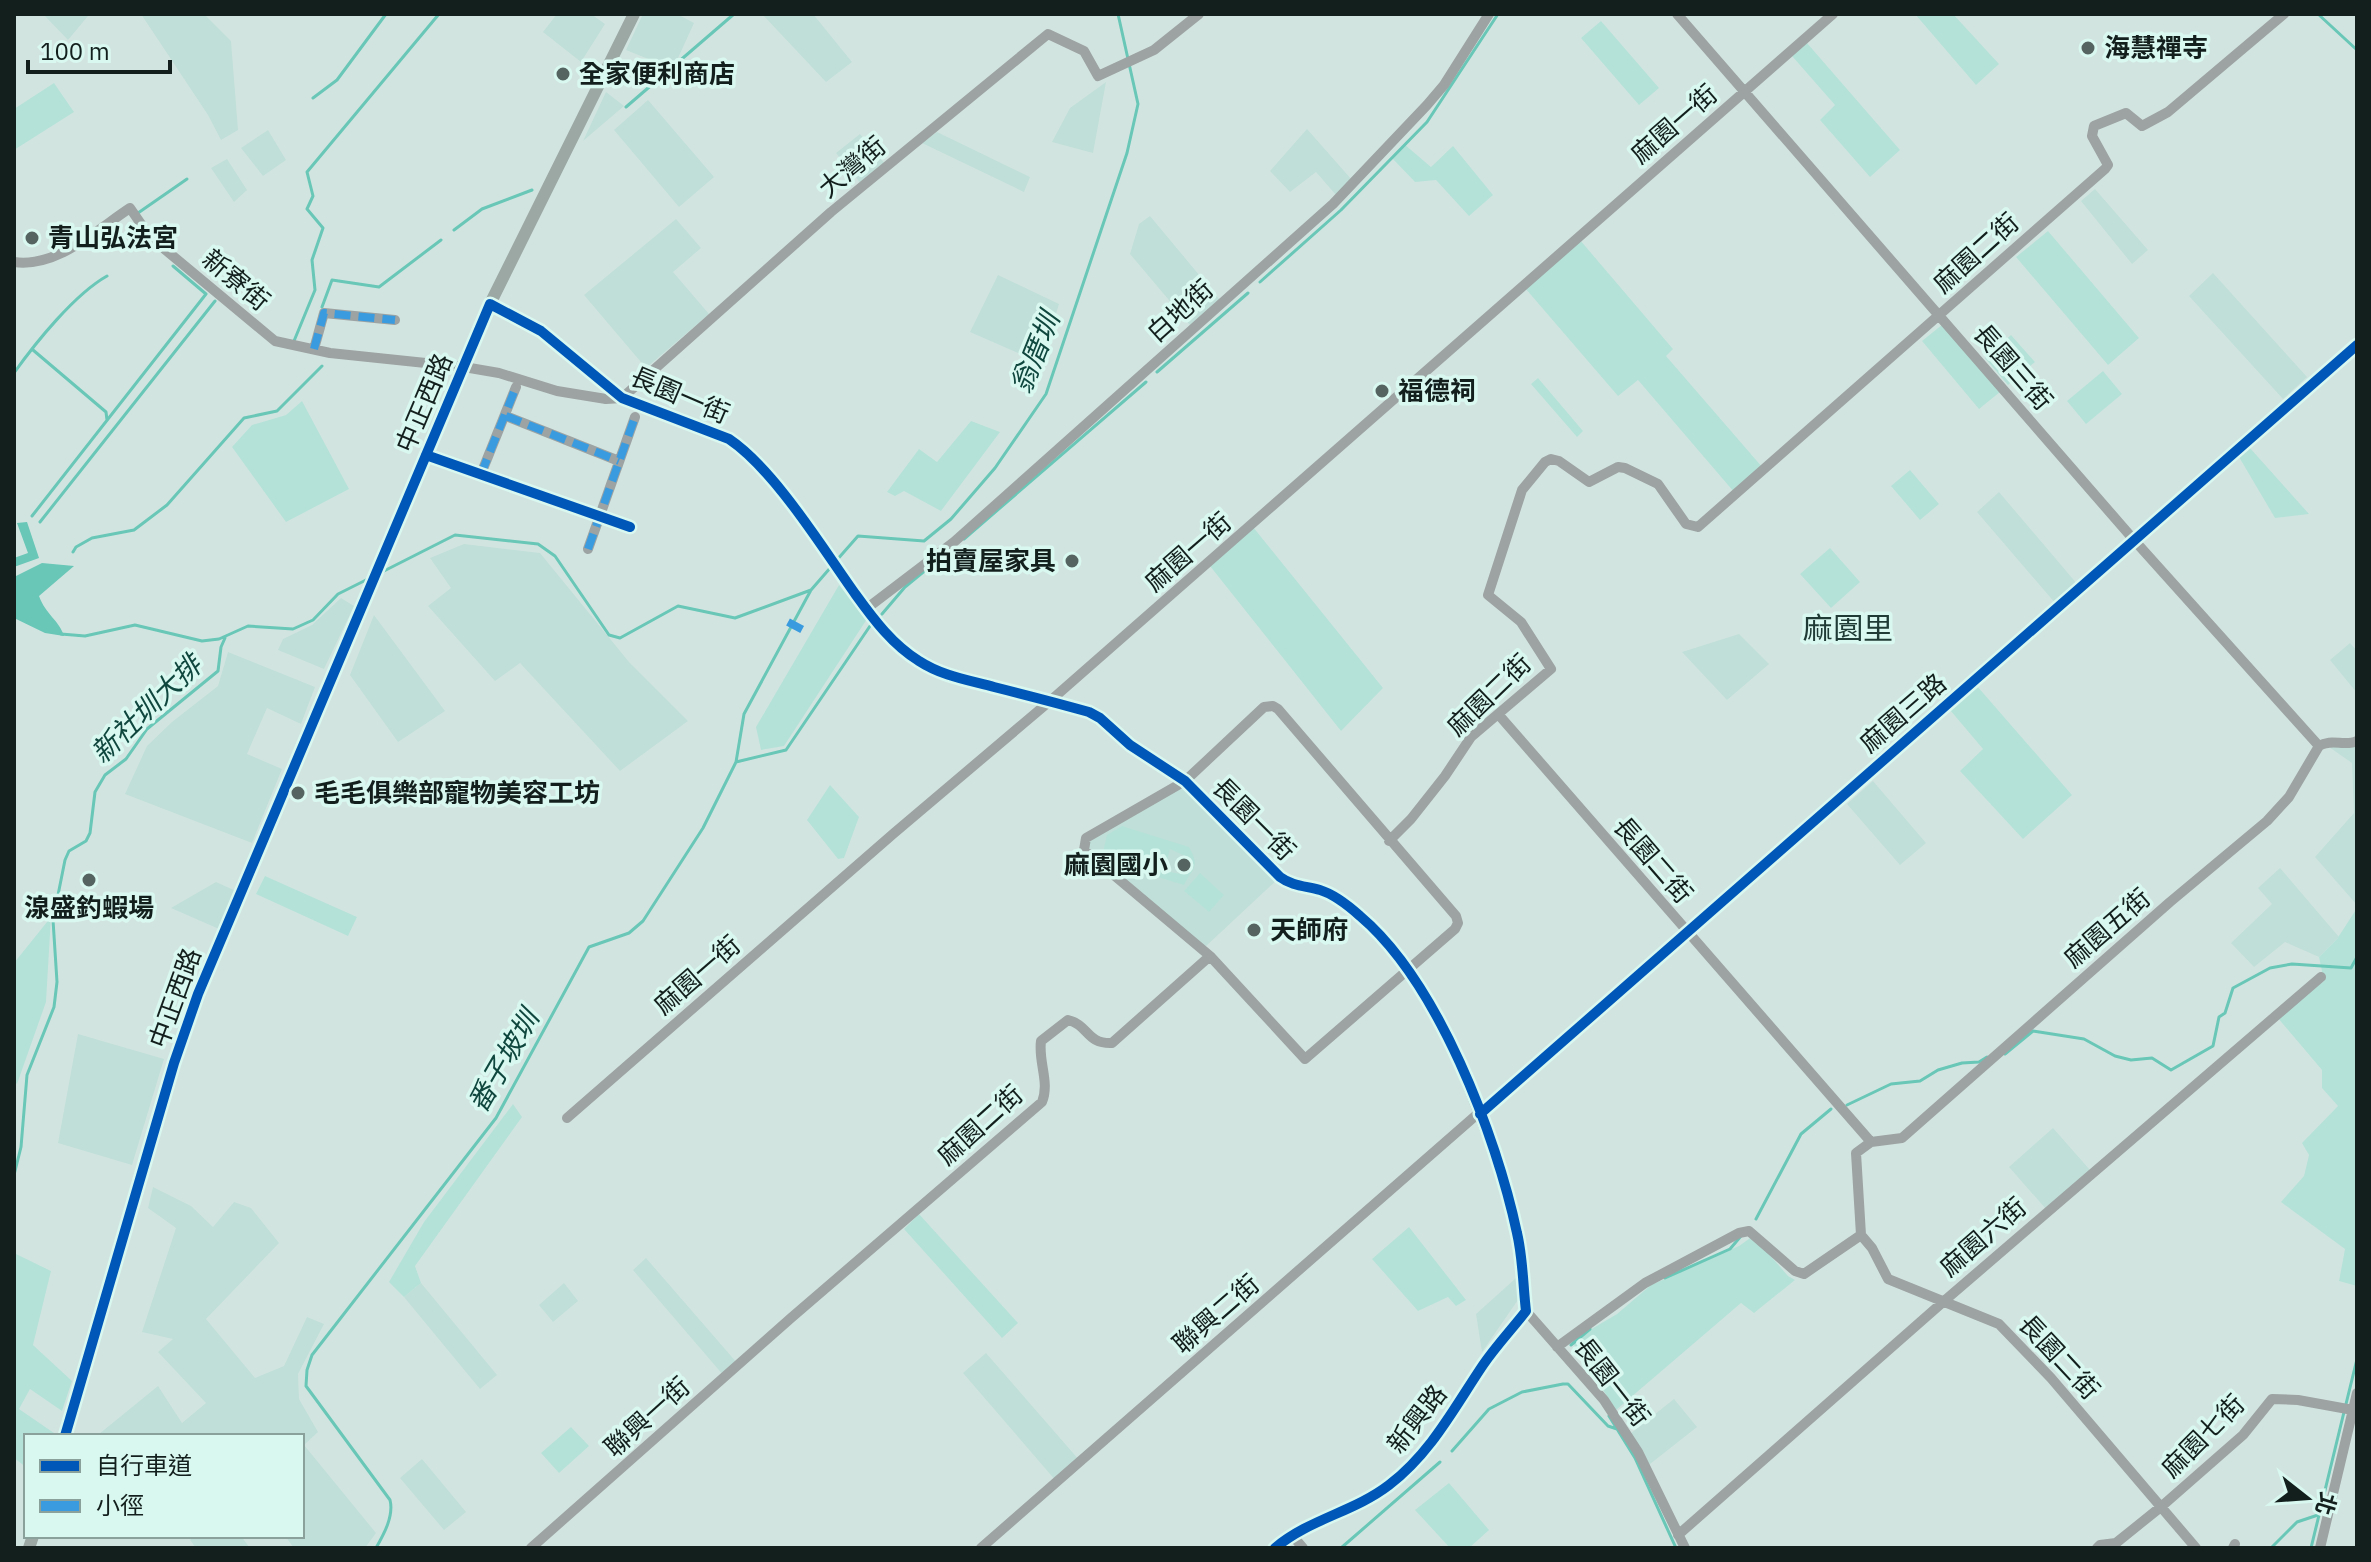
<svg xmlns="http://www.w3.org/2000/svg" width="2371" height="1562" font-family="'IBM Plex Sans','Noto Sans TC',sans-serif">
<rect width="100%" height="100%" fill="#d2e4e0"/>
<path fill="#c0dfd8" d="M43,14H85L88,16L68,40Z
M141,14H204L231,41L238,130L221,140L208,115Z
M557,14H591L605,24L581,62L543,32Z
M643,14H677L694,23L673,69L626,50Z
M762,14H813L852,62L826,82Z
M1106,82L1093,153L1052,142L1070,108Z
M606,92L624,106L583,141Z
M648,100L714,177L679,207L614,130Z
M1307,129L1352,180L1336,195L1316,172L1290,192L1270,171Z
M268,130L286,160L263,176L241,148Z
M937,132L1030,177L1024,192L922,143Z
M860,134L886,165L862,185L836,153Z
M227,159L247,190L234,202L211,168Z
M2095,189L2148,250L2132,264L2081,201Z
M1150,216L1220,300L1190,325L1130,254L1139,224Z
M676,219L701,248L673,272L709,314L646,368L584,295Z
M2213,273L2307,377L2283,399L2189,296Z
M998,275L1059,304L1041,363L970,332Z
M1999,492L2078,585L2056,604L1977,512Z
M464,544L540,553L629,662L688,721L620,771L520,663L495,681L428,606L451,588L430,558Z
M341,598L354,606L324,669L278,650L283,639L312,625Z
M374,615L445,711L398,742L350,675Z
M1739,634L1769,664L1727,700L1682,652Z
M2350,643L2357,651V693L2330,660Z
M228,652L315,687L301,724L267,708L247,754L282,769L252,843L125,794L147,746L172,722L218,686Z
M2357,743V905L2315,857L2354,813L2352,763L2329,747Z
M1873,781L1926,843L1900,865L1847,804Z
M1182,786L1278,879L1205,947L1088,850L1090,840Z
M2280,868L2339,937L2319,957L2285,942L2254,967L2231,943L2272,904L2258,888Z
M216,882L236,891L219,929L171,908Z
M78,1034L164,1059L132,1165L58,1143Z
M2053,1128L2090,1170L2046,1209L2009,1167Z
M153,1187L191,1206L213,1227L234,1202L251,1208L279,1243L206,1319L255,1378L284,1366L307,1317L324,1324L298,1374L299,1399L318,1432L304,1445L376,1533L365,1548H294L285,1536H302V1436H100L99,1434L158,1386L182,1423L206,1403L158,1352L173,1339L142,1332L176,1228L148,1208Z
M646,1258L738,1364L724,1376L633,1270Z
M1516,1278L1520,1297L1482,1352L1476,1314Z
M421,1283L497,1375L480,1389L404,1297Z
M564,1283L578,1301L553,1322L539,1305Z
M986,1353L1080,1461L1056,1481L963,1373Z
M1674,1399L1697,1427L1645,1468L1630,1434Z
M422,1459L466,1512L444,1530L400,1478Z
M194,1536H241L250,1548H196L190,1540Z"/>
<path fill="#b5e2d8" fill-rule="evenodd" d="M1915,14H1953L1999,64L1976,85Z
M1601,21L1659,88L1639,105L1581,38Z
M1807,43L1900,150L1870,177L1820,120L1835,105L1792,56Z
M54,83L74,112L14,150V109Z
M1404,144L1431,167L1453,146L1493,195L1469,216L1436,180L1415,182L1392,158Z
M2048,231L2139,338L2108,365L2016,257Z
M1580,240L1673,349L1666,356L1763,468L1734,492L1638,380L1618,396L1525,288Z
M1943,324L2000,392L1979,409L1922,341Z
M2011,335L2035,362L2008,385L1985,358Z
M2103,371L2122,394L2086,424L2067,401Z
M1538,378L1583,431L1577,437L1531,384Z
M302,401L349,489L286,522L232,447L252,425L286,415Z
M971,421L1000,432L941,511L904,491L895,496L887,492L919,449L937,462Z
M2250,448L2309,514L2275,518L2239,457Z
M1910,470L1939,504L1920,520L1891,486Z
M1253,527L1383,688L1341,731L1210,566Z
M1830,548L1860,582L1831,608L1800,574Z
M839,585L867,619L784,746L761,750L756,727Z
M1977,686L2072,795L2023,839L1960,771L1983,749L1950,710Z
M830,785L859,817L844,858L838,859L807,820Z
M1122,826L1189,847C1201,868 1192,868 1184,885L1101,860L1107,835ZM1170,849L1187,857L1188,863L1181,874L1164,871Z
M1200,873L1224,895L1209,912L1184,891Z
M265,876L357,917L348,936L256,894Z
M2357,908V1286L2339,1281L2345,1249L2281,1202L2304,1176L2309,1155L2302,1143L2338,1106L2322,1088V1070L2277,1017L2324,981L2319,957L2337,939Z
M51,917L46,1002L17,1084L14,1081V963Z
M513,1104L522,1117L415,1266L421,1283L404,1297L389,1282L424,1222Z
M919,1214L1018,1323L1002,1338L904,1229Z
M1409,1227L1466,1300L1456,1306L1448,1297L1418,1311L1372,1259Z
M1753,1236L1788,1276L1795,1280L1754,1313L1741,1303L1616,1410L1574,1345L1573,1340L1617,1314L1651,1285L1739,1246Z
M14,1253L51,1271L33,1345L72,1381L62,1411L30,1389L19,1409L54,1433L53,1436H26V1467L14,1458Z
M571,1427L589,1446L559,1473L541,1453Z
M1449,1483L1489,1530L1469,1548H1450L1415,1510Z"/>
<path fill="#68c7b7" d="M27,522L39,558L14,567V558L28,553L17,523Z
M42,563L74,566L39,596C46,615 59,620 64,636L45,633L14,618V577Z"/>
<g fill="none" stroke-linecap="round" stroke-linejoin="round">
<path stroke="#68c7b7" stroke-width="3" d="M2318,14L2357,50
M313,98L337,80L386,14
M626,107L734,14
M138,213L187,179
M454,230L482,209L532,190
M1260,282L1341,210L1427,122L1498,14
M322,307L332,280L379,287L441,240
M294,341L315,290L312,260L323,228L307,209L313,196L307,172L439,14
M33,350L106,412L107,420
M1157,372L1248,293
M14,373C36,342 75,294 107,276
M32,516L206,294L173,266
M40,522L215,301
M964,539L1146,382
M73,552L76,547L92,538L134,530L167,505L244,418L277,411L322,366
M836,561L858,536L924,541L951,519L995,468L1046,394L1127,153L1138,104L1118,14
M380,573L455,535L538,544L555,556L609,635L620,638L678,606L735,618L811,590
M882,614L905,587L933,564
M61,634L85,636L135,625L202,641L219,639L248,626L293,629L313,620L338,594L370,578
M736,762L786,750L870,626
M2005,1054L2033,1031L2084,1039L2115,1056L2131,1060L2152,1058L2171,1070L2213,1046L2219,1017L2225,1013L2233,988L2270,968L2292,964L2351,968L2357,957
M1847,1105L1891,1084L1920,1081L1938,1070L1962,1063L1979,1062L1987,1057
M14,1175L21,1147L27,1075L54,1007L57,982L53,920L65,860L69,851L86,841L90,833L95,792L105,775L126,759L147,729L218,671L221,647L225,638
M1756,1219L1801,1134L1831,1109
M1665,1278L1730,1249L1741,1236
M1571,1345L1590,1329
M2346,1404L2357,1359
M1609,1416L1635,1458L1676,1548
M1452,1451L1489,1409L1522,1392L1563,1384H1568L1608,1426L1617,1429
M376,1548C384,1534 394,1516 390,1500L306,1386L307,1370L312,1355L496,1118L589,947L629,933L643,921L703,828L736,762L744,714L811,590L831,567
M1341,1548L1440,1462
M2271,1548L2297,1522L2318,1515
M2311,1548L2344,1412"/>
<path stroke="#9ca3a2" stroke-width="10" d="M1677,14L2134,540L2319,746
M14,262C57,268 95,231 130,208L150,237L275,341L330,353L464,367L499,373L557,391L606,399L622,398
M490,304L541,331L622,398L729,439C775,470 823,549 856,595C874,620 893,645 919,661C942,676 968,680 994,687C1026,695 1057,703 1089,712L1100,718L1130,745L1185,781L1280,877L1287,882L1324,891L1360,915L1385,941L1409,972L1440,1022L1452,1045L1500,1169L1518,1236L1526,1311L1604,1400L1638,1452L1685,1548
M314,349L324,313L395,320
M622,398L831,212L1048,34L1084,51L1098,76L1154,50L1199,14
M506,416L619,461
M426,455L630,527
M481,474L516,387
M588,549L635,417
M866,609L954,542L1333,204L1427,105L1444,85L1489,14
M1273,706L1278,709L1456,916L1458,923L1455,929L1305,1059L1210,956L1084,850L1086,838L1185,781L1264,707Z
M1498,714L1871,1142
M1389,841L1411,819L1445,776L1471,737L1551,669L1521,622L1488,595L1522,490L1545,462L1551,459L1559,461L1589,482L1618,467L1625,468L1658,484L1686,524L1698,527L2105,169L2108,165L2092,136L2094,126L2126,113L2142,126L2168,112L2284,14
M567,1118L893,834L1050,701L1833,14
M1557,1347L1645,1283L1739,1233L1749,1231L1795,1271L1804,1274L1861,1235
M1292,1535L1303,1548
M1678,1535L1943,1302L2321,977
M531,1548L791,1318L1042,1102C1050,1082 1038,1062 1041,1041L1068,1020C1089,1025 1086,1044 1112,1043L1210,956
M981,1548L2357,345
M1275,1548C1309,1519 1354,1512 1389,1485C1431,1453 1454,1408 1483,1365C1496,1346 1512,1329 1526,1311
M2097,1548L2100,1545L2116,1543L2162,1506L2243,1435L2272,1399L2298,1400L2353,1410
M2196,1548L2051,1378L1999,1324L1888,1279L1872,1248L1861,1235L1856,1153L1871,1142L1902,1138L2170,902L2267,821L2289,797L2319,746C2331,738 2345,747 2357,741
M2233,1548L2235,1544
M2320,1548L2357,1393"/>
<path stroke="#9ba8a4" stroke-width="12" d="M65,1436L174,1063L198,994L490,304L634,14
M29,1548L33,1536"/>
<path stroke="#3b9bdf" stroke-width="8" stroke-dasharray="16 8" stroke-linecap="butt" d="M314,349L324,313L395,320
M506,416L619,461
M481,474L516,387
M588,549L635,417
M788,622L805,631"/>
<g stroke="#d9f8f0" stroke-width="15">
<path id="cycleway" d="M426,455L630,527
M1480,1114L2357,345
M65,1436L174,1063L198,994L490,304L541,331L622,398L729,439C775,470 823,549 856,595C874,620 893,645 919,661C942,676 968,680 994,687C1026,695 1057,703 1089,712L1100,718L1130,745L1185,781L1280,877C1292,886 1306,886 1320,890C1333,894 1350,907 1360,916C1438,982 1496,1135 1517,1233C1523,1258 1523,1286 1526,1311C1512,1329 1496,1346 1483,1365C1454,1408 1431,1453 1389,1485C1354,1512 1309,1519 1275,1548"/>
</g>
<use href="#cycleway" stroke="#0057b8" stroke-width="10"/>
</g>
<g fill="#566461" stroke="#d9f8f0" stroke-width="3">
<circle cx="2088" cy="48" r="8"/>
<circle cx="563" cy="74" r="8"/>
<circle cx="32" cy="238" r="8"/>
<circle cx="1382" cy="391" r="8"/>
<circle cx="1072" cy="561" r="8"/>
<circle cx="298" cy="793" r="8"/>
<circle cx="1184" cy="865" r="8"/>
<circle cx="89" cy="880" r="8"/>
<circle cx="1254" cy="930" r="8"/>
</g>
<g text-anchor="middle" stroke-width="7" stroke-linejoin="round" paint-order="stroke">
<g font-size="26" font-weight="bold" fill="#131f1c" stroke="#d9f8f0" text-anchor="start">
<text x="2104" y="57">海慧禪寺</text>
<text x="579" y="83">全家便利商店</text>
<text x="48" y="247">青山弘法宮</text>
<text x="1398" y="400">福德祠</text>
<text x="1056" y="570" text-anchor="end">拍賣屋家具</text>
<text x="314" y="802">毛毛俱樂部寵物美容工坊</text>
<text x="1168" y="874" text-anchor="end">麻園國小</text>
<text x="89" y="917" text-anchor="middle">湶盛釣蝦場</text>
<text x="1270" y="939">天師府</text>
</g>
<g font-size="26" fill="#131f1c" stroke="#d9f8f0">
<text transform="translate(1674 124) rotate(-41)" y="9">麻園一街</text>
<text transform="translate(852 167) rotate(-40)" y="9">大灣街</text>
<text transform="translate(1976 253) rotate(-42)" y="9">麻園二街</text>
<text transform="translate(236 280) rotate(40)" y="9">新寮街</text>
<text transform="translate(1180 311) rotate(-42)" y="9">白地街</text>
<text transform="translate(2013 367) rotate(49)" y="9">長園三街</text>
<text transform="translate(680 395) rotate(23)" y="9">長園一街</text>
<text transform="translate(424 403) rotate(-67)" y="9">中正西路</text>
<text transform="translate(1188 552) rotate(-41)" y="9">麻園一街</text>
<text transform="translate(1489 695) rotate(-44)" y="9">麻園二街</text>
<text transform="translate(1903 713) rotate(-41)" y="9">麻園三路</text>
<text transform="translate(1254 819) rotate(45)" y="9">長園一街</text>
<text transform="translate(1653 860) rotate(49)" y="9">長園二街</text>
<text transform="translate(2107 928) rotate(-41)" y="9">麻園五街</text>
<text transform="translate(697 975) rotate(-41)" y="9">麻園一街</text>
<text transform="translate(175 998) rotate(-70)" y="9">中正西路</text>
<text transform="translate(980 1125) rotate(-42)" y="9">麻園二街</text>
<text transform="translate(1983 1237) rotate(-41)" y="9">麻園六街</text>
<text transform="translate(1216 1314) rotate(-41)" y="9">聯興二街</text>
<text transform="translate(2059 1357) rotate(47)" y="9">長園二街</text>
<text transform="translate(1612 1382) rotate(52)" y="9">長園一街</text>
<text transform="translate(647 1417) rotate(-42)" y="9">聯興一街</text>
<text transform="translate(1417 1419) rotate(-52)" y="9">新興路</text>
<text transform="translate(2203 1436) rotate(-45)" y="9">麻園七街</text>
</g>
<g font-size="28" font-style="italic" fill="#0f463d" stroke="#d9f8f0">
<text transform="translate(1035 353) rotate(-68)" y="10">翁厝圳</text>
<text transform="translate(146 709) rotate(-44)" y="10">新社圳大排</text>
<text transform="translate(503 1061) rotate(-60)" y="10">番子坡圳</text>
</g>
<g font-size="30" fill="#203b35" stroke="#d9f8f0">
<text x="1848" y="639">麻園里</text>
</g>
</g>
<rect width="2371" height="1562" fill="none" stroke="#131f1c" stroke-width="32"/>
<rect x="24" y="1434" width="280" height="104" fill="#d9f8f0" stroke="#8aa19b" stroke-width="2"/>
<rect x="40" y="1460" width="40" height="12" fill="#0057b8" stroke="#8aa19b" stroke-width="2"/>
<text x="96" y="1474" font-size="24" fill="#131f1c">自行車道</text>
<rect x="40" y="1500" width="40" height="12" fill="#3b9bdf" stroke="#8aa19b" stroke-width="2"/>
<text x="96" y="1514" font-size="24" fill="#131f1c">小徑</text>
<g transform="translate(2307 1498) rotate(107)" stroke="#d9f8f0" stroke-width="6" paint-order="stroke">
<path d="M0-6L14 30L0 20L-14 30Z" fill="#131f1c"/>
<text y="-12" font-size="22" font-weight="bold" text-anchor="middle" fill="#131f1c">北</text>
</g>
<path d="M28 60v12h142v-12" fill="none" stroke="#131f1c" stroke-width="4"/>
<text x="40" y="60" font-size="24" fill="#131f1c" stroke="#d9f8f0" stroke-width="6" paint-order="stroke">100 m</text>
</svg>
